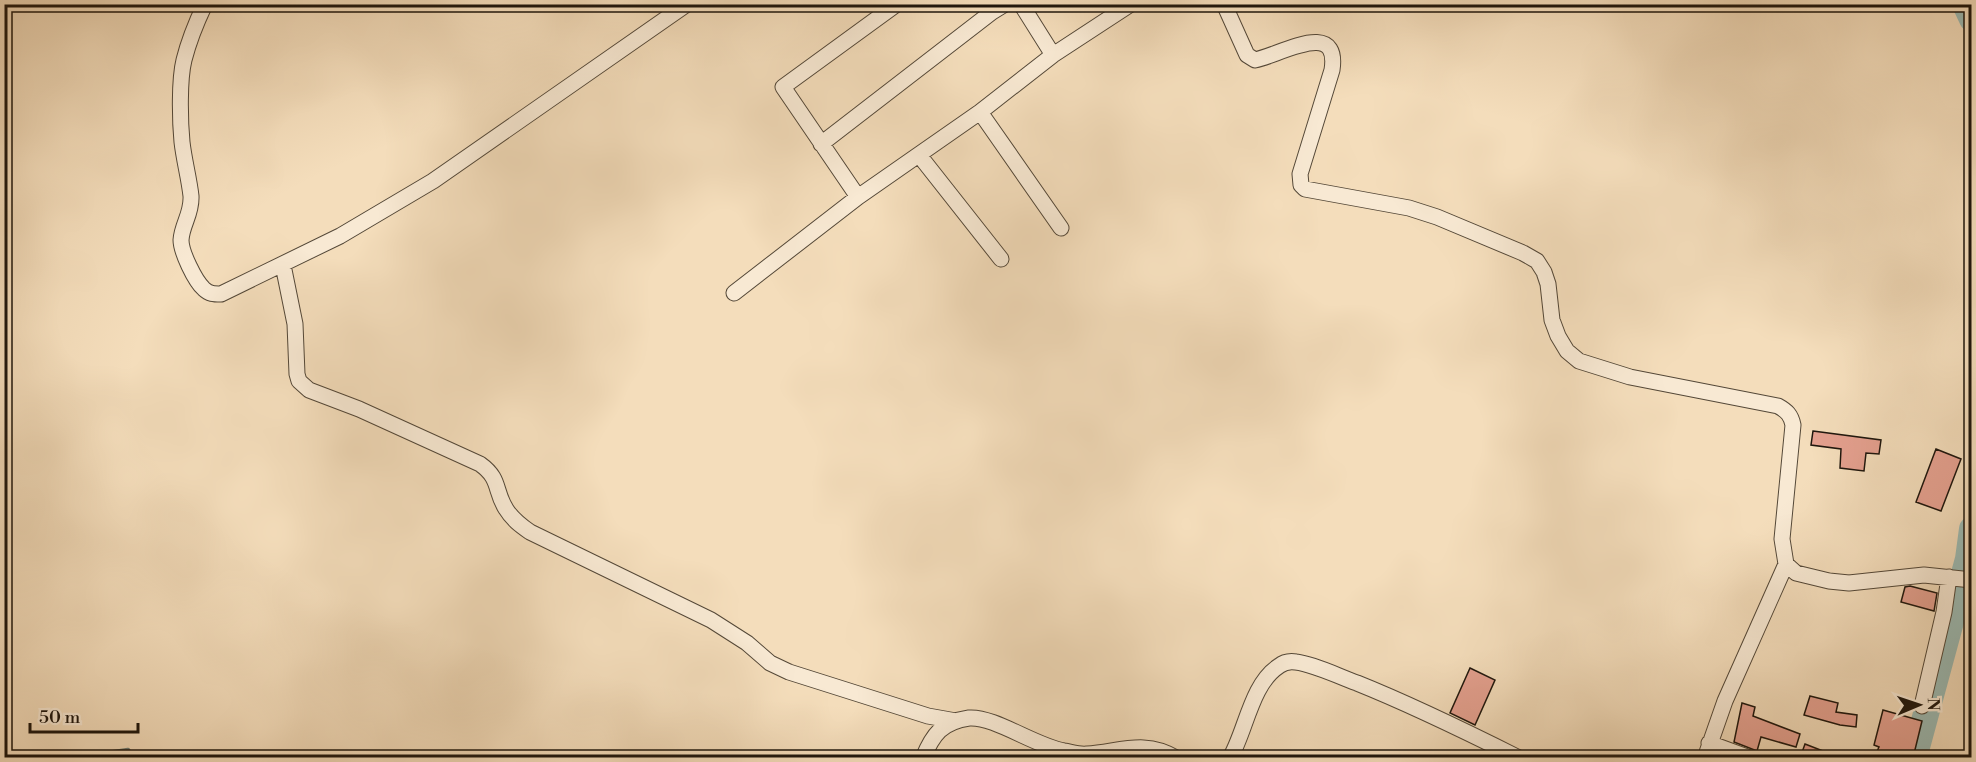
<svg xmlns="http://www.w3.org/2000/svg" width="1976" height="762" font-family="'Libre Bodoni',serif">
<rect width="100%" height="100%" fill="#f4ddbb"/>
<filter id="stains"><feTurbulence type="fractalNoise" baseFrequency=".00333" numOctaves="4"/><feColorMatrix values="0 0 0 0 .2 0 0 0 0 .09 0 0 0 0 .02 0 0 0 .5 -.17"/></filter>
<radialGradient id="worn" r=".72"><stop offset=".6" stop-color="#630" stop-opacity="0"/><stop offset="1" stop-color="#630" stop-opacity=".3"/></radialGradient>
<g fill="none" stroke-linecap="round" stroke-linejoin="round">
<path stroke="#6a7971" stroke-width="4.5" d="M4,757L6,758
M74,758L128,750L133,758"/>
<path stroke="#9cbbb4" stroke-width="26" d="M1965,4L1972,19
M1914,758L1968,559L1972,529"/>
</g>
<path fill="#e5a190" stroke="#1e160d" stroke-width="1.5" d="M1813,431L1881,440L1879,454L1866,453L1864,471L1840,468L1841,449L1811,445Z
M1936,449L1961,459L1941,511L1916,502Z
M1910,586L1937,593L1934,611L1901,602L1905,587Z
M1470,668L1495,680L1475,725L1450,713Z
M1810,696L1838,703L1836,712L1857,715L1856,727L1840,725L1804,715Z
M1742,703L1755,707L1753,716L1800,734L1796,747L1761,737L1757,751L1734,742Z
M1883,710L1922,721L1913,758H1874L1879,747L1874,745Z
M1805,744L1836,756V758H1800Z"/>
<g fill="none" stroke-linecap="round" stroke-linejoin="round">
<g stroke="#544838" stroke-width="17">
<path id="minor" d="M205,4C196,23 189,40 184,60C179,80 180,121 182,142C184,160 189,178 191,196C192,214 182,224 181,240C181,252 195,281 204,289C209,294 214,294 221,294L340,236L433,181L687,4
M1021,4L1053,55
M1224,4L1247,55L1255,60C1280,55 1340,18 1332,70L1300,174L1301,185L1305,189L1409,208L1437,217L1523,253L1537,261L1544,272L1548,284L1552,320L1558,336L1567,351L1579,361L1630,377L1778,406C1787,411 1791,415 1793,425L1782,539L1786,564L1796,573L1829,581L1849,583L1924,575L1972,580
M980,112L1061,228
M821,144L992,12L1005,4
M919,155L1001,259
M858,197L783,87L897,4
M283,265L295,324L297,374L299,381L309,390L359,409L480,464C501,479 494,490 506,509C512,519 520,525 530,532L711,620L747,643L770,663L789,672L928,716L956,721
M734,293L858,197L980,112L1053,55L1131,4
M1922,706L1944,612L1949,577
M1709,743L1750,758
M923,758C933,734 942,722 969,718C994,716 1035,746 1064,751C1071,752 1079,755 1087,754C1119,752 1145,739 1176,758
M1230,758C1246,731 1251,684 1279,666C1284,662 1290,661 1296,662C1317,665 1337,676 1357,683C1412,705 1465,731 1519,758
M1705,758L1725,701L1786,564"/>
</g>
<use href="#minor" stroke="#f8e9d3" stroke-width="15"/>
</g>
<rect width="1976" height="762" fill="none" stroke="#f4ddbb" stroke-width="24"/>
<rect x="6" y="6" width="1964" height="750" fill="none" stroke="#1e160d" stroke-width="3"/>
<rect x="12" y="12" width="1952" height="738" fill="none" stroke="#1e160d" stroke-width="1.5"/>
<g transform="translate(1919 705) rotate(88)" stroke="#f8e9d3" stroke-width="4.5" paint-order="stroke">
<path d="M0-4.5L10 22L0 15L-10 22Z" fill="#1e160d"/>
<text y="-9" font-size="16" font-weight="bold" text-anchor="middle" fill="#1e160d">N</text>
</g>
<path d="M30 723v9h108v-9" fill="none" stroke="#1e160d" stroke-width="3"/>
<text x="39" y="723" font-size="18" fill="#1e160d" stroke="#f8e9d3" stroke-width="4.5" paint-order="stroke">50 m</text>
<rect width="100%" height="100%" filter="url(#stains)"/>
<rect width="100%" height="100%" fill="url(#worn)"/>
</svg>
